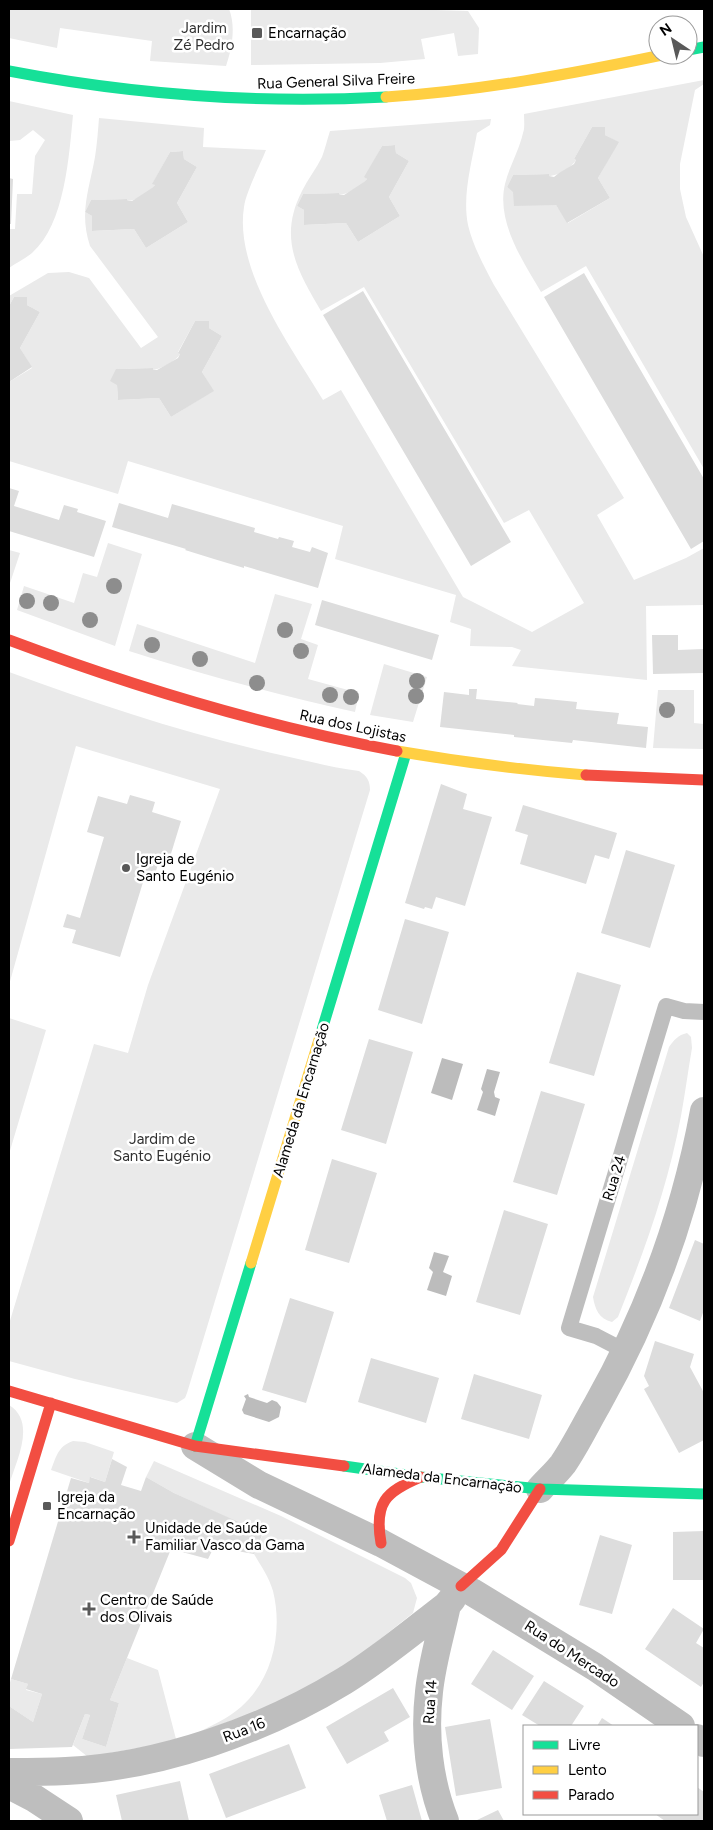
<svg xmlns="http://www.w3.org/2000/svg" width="713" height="1830" font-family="Figtree,sans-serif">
<rect width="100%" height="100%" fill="#fff"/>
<path fill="#eaeaea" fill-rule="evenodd" d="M9,9H229C236,26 232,49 226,66L150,61L152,41L60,28L57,48L9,38Z
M251,9H404L468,11L479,28L478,54L458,56L454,33L421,39L425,59L380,63L251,65Z
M704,80V84L695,90L680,164V189L686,217L704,257V469L586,266L541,292C523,261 496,222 505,184C509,167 519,151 523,133C525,128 524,120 524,114ZM592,127H605V135L618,142L598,178L610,198L568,223L556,205L513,191L507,187L513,175L549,174V176C558,176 572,167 576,160L574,159Z
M9,101L73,115C69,156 65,224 32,253C25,259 16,263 9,268V229H15L17,194H32L35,156L45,140L33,130L20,140L9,141Z
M99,118L204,128L203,147L266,150C260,165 246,192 244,207C234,271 292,348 323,400L341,390L463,597L532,632L584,603L529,510L504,523L364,287L321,311C297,270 278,238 302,191C308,179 316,169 322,157C325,149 327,140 330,131L491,119L490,125L477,133C472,162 462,195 468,225C473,246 484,266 494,285L624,498L597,515L634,580L686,558L704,548V605L646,606L647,680L512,666L521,650L512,647L470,646L471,629L450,622L456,595L335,559L343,526L128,461L118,494L9,461V382L32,368L20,348L40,312L27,305L26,297H14L9,306V296L48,273L69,272L89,278L141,348L158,337L90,246C79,213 89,190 95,157C97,144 98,131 99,118ZM395,145L396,153L409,161L389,197L400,216L358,242L346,223L305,225L304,210L297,206L303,194L339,193L340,195C348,194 362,186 367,179L365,177L382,146ZM183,151L184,159L197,167L177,203L188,222L146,248L134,229L93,231L92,216L85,212L91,200L127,199L128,201C136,201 150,192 155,185L153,183L170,152ZM195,321H209V328L222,336L202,372L213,391L171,417L159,398L118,400L116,369L152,368L153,370C161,369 176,361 180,354L178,352Z
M108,543L142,554L115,646L17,610L24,586L74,603L83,573L97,577Z
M9,550L20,553L9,586Z
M275,594L312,604L301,639L318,645L308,679L359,693L355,712C278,695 204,675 129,651L137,624L255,663Z
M384,664L427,677L413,722L370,715Z
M9,672C99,705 190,735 285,756C309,761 334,768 359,771C367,776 370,781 370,790L187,1393L185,1398L177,1403L75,1379L9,1361V1324L94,1044L128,1053L148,985L220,789L76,746L9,985Z
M658,690H694V723L704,724V749L653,748Z
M9,1018L46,1030L9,1154Z
M687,1033L691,1037L692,1048C688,1071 685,1094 681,1116C668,1186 644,1252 618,1317L612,1322C599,1319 595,1309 593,1297L669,1047C674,1040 678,1035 687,1033Z
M9,1405C37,1422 16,1461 9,1485Z
M73,1441L85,1442L114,1452L105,1482L91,1477L89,1483L51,1470C56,1457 58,1446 73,1441Z
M154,1461L281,1516L405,1578L411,1583L417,1598L413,1613L345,1667L276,1704L195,1734C211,1726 227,1719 241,1707C273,1679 283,1631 273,1591C269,1577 261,1566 254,1554L263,1534L174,1493L146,1477Z
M127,1658L158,1670L176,1739L154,1745L88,1757L73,1745L85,1714L90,1715L82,1739L106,1747L119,1703L110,1700Z
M11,1679L28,1684L26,1690L42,1694L33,1722L9,1706V1686Z"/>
<path fill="#bcbcbc" d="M442,1058L463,1064L452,1100L431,1093Z
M487,1069L500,1072L494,1092L495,1097L500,1099L495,1116L477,1110L483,1092L481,1089Z
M434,1252L449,1256L443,1272L452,1276L446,1296L427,1290L433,1272L429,1268Z
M248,1394L249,1397L267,1403L272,1400L277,1402L281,1407L279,1417L269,1422L244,1414L242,1410L246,1399L244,1396Z"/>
<path fill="#ddd" d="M592,127H605V135L619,142L598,178L610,198L567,223L556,205L514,206L513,192L507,187L513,175L549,174V176L554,177L559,173L574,164L576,160L574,159Z
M395,145L396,153L409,161L389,197L400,216L358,242L346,223L304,225V210L297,206L303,194L339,193L340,195H344L364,182L367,179L364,177L382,146Z
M183,151L184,159L197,167L177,203L188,222L146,248L134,229L92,231V216L85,212L91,200L127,199L128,201H132L152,188L155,185L152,184L170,152Z
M9,178L13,179L11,224H9Z
M584,273L704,479V541L691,549L544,297Z
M363,291L511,542L471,566L323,315Z
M14,297H27V305L40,312L20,348L32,367L9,382V306Z
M195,321H209V328L222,336L202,372L214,391L171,417L159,398L118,400L117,385L110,381L116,369L153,368V370H157L178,358L180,354L178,353Z
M9,488L19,491L14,506L59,520L64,505L78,509L77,512L106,521L94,557L9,531Z
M119,503L168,518L172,504L255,528L254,532L278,539L279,537L294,541L292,547L310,552L312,547L328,553L318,588L244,566V568L214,559L185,550L186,549L112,527Z
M322,600L439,635L432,660L315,625Z
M652,635H678V650L704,649V673L653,674Z
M469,689H477L476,699L518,703L517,704L534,706L535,698L547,699L577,702L576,709L619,713L617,724L648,727L646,748L573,740L572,743L514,737V735L440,727L444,692L469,695Z
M441,784L467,794L463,809L492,817L465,906L436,897L432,909L425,907L424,909L405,903Z
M130,795L155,802L152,812L181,821L170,857L161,854L153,881L144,879L120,957L72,943L76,930L63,927L67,914L80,918L104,837L87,832L98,796L127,804Z
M523,805L617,833L609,859L595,855L586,884L520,864L528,835L515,831Z
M626,850L675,865L650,948L601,933Z
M405,919L449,932L422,1024L378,1010Z
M577,972L621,985L594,1076L549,1063Z
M369,1039L413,1052L386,1144L341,1130Z
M541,1091L585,1104L557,1195L513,1182Z
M332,1159L377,1173L349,1263L305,1250Z
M504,1210L548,1224L520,1315L476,1302Z
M695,1240L704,1244V1310L700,1321L669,1308Z
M290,1298L334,1312L306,1403L262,1390Z
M655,1341L694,1354L690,1367L704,1393V1440L679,1453L644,1389L649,1386L644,1376Z
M371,1358L439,1378L426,1423L358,1402Z
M474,1374L542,1395L529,1439L461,1419Z
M112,1459L127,1467L121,1485L141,1491L146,1477L174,1493L263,1533L254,1554L214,1547L208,1559L171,1549L110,1700L119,1703L106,1747L82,1739L90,1715L85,1714L72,1747L9,1749V1706L33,1722L42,1694L26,1689L28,1684L11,1679L71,1478L89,1483L90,1477L105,1482Z
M704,1531V1580H673V1532Z
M600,1535L632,1545L612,1614L579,1605Z
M673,1608L704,1629L696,1643L704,1648V1682L701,1687L645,1649Z
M493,1650L534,1676L512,1710L471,1684Z
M544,1681L584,1706L571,1726H540L522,1715Z
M393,1688L410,1717L384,1732L389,1741L347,1764L326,1727Z
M602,1718L614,1726H597Z
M490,1719L502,1788L456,1796L445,1727Z
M289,1744L306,1788L226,1818L209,1774Z
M180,1781L189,1821H122L116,1795Z
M412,1785L422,1821H387L379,1795Z
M697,1787L704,1792V1821H665L655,1814H697Z
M498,1810L504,1821H475Z"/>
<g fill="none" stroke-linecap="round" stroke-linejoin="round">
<path stroke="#bebebe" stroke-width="16" d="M625,1351L596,1336L569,1328L666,1006L684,1011L704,1012"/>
<path stroke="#bebebe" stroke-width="28" d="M195,1446L259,1485L381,1543L472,1592L595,1667L681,1726
M540,1489C547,1481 556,1473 563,1464C576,1445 586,1424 597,1405C649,1313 685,1214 704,1111
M697,1738L704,1743
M9,1772C28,1772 47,1772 66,1771C159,1767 264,1730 344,1681C380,1659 413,1631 447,1605
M9,1785L34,1798L69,1821
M445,1821C429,1781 424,1735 429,1692C432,1662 441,1634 447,1605L452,1599"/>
<path stroke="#16e098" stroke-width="11" d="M688,50L704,47
M9,71C134,95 258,104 386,97
M321,1033L406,753
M195,1446L251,1263
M344,1466L421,1477L540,1489L704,1494"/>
<path stroke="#ffcf43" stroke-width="11" d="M386,97C479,91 571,74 662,55
M397,751C460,762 523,770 586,775
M251,1263L321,1033"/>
<path stroke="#f24e42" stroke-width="11" d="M9,640C137,688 262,726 397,751
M586,775L704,780
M9,1391L195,1446L344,1466
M9,1541L51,1403
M381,1543C374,1503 385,1492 421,1477
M461,1586L501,1550L540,1489"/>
</g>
<g fill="#8d8d8d">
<circle cx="114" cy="586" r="8"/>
<circle cx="27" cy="601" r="8"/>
<circle cx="51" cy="603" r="8"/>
<circle cx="90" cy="620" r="8"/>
<circle cx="285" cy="630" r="8"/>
<circle cx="152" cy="645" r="8"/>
<circle cx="301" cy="651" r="8"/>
<circle cx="200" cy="659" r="8"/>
<circle cx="417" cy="681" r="8"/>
<circle cx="257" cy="683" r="8"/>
<circle cx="330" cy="695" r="8"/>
<circle cx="416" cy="696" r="8"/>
<circle cx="351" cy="697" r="8"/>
<circle cx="667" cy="710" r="8"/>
</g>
<g fill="#595959" stroke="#fff" stroke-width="2">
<rect x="251" y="27" width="12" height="12" rx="2.5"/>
<circle cx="126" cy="868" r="5"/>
<rect x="42" y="1501" width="10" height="10" rx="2.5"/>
<path d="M131.5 1529.5h5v5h5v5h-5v5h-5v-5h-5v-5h5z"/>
<path d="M86.5 1601.5h5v5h5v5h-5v5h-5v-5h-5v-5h5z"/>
</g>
<g text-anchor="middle" stroke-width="5" stroke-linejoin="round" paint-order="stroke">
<g font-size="15" fill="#303030" stroke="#fff">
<text x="204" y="33">Jardim<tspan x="204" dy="17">Zé Pedro</tspan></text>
<text x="162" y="1144">Jardim de<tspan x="162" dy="17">Santo Eugénio</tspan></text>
</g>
<g font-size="15" fill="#000" stroke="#fff" text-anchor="start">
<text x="268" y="38">Encarnação</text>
<text x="136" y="864">Igreja de<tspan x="136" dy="17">Santo Eugénio</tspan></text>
<text x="57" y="1502">Igreja da<tspan x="57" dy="17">Encarnação</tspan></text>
<text x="145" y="1533">Unidade de Saúde<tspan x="145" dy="17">Familiar Vasco da Gama</tspan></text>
<text x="100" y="1605">Centro de Saúde<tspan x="100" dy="17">dos Olivais</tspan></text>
</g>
<g font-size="15" fill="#000" stroke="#fff">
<text transform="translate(336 81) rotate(-2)" y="5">Rua General Silva Freire</text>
<text transform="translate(353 726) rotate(12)" y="5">Rua dos Lojistas</text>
<text transform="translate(301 1100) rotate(-73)" y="5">Alameda da Encarnação</text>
<text transform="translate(614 1178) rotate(-73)" y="5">Rua 24</text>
<text transform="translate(442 1478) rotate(7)" y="5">Alameda da Encarnação</text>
<text transform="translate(572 1654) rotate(33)" y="5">Rua do Mercado</text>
<text transform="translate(430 1702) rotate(-86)" y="5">Rua 14</text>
<text transform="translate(244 1730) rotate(-21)" y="5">Rua 16</text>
</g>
</g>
<rect width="713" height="1830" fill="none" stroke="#000000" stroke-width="20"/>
<rect x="523" y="1725" width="175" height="90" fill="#ffffff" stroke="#999999"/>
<rect x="533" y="1741" width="25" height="8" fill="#16e098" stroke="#999999"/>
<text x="568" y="1750" font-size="15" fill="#000000">Livre</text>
<rect x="533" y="1766" width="25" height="8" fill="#ffcf43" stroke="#999999"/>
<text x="568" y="1775" font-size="15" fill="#000000">Lento</text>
<rect x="533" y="1791" width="25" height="8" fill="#f24e42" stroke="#999999"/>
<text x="568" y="1800" font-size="15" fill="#000000">Parado</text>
<g transform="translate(673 40) rotate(325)"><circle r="24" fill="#ffffff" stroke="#999999"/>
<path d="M0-4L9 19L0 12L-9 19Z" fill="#595959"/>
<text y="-8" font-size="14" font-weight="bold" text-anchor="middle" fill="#000000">N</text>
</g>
</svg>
